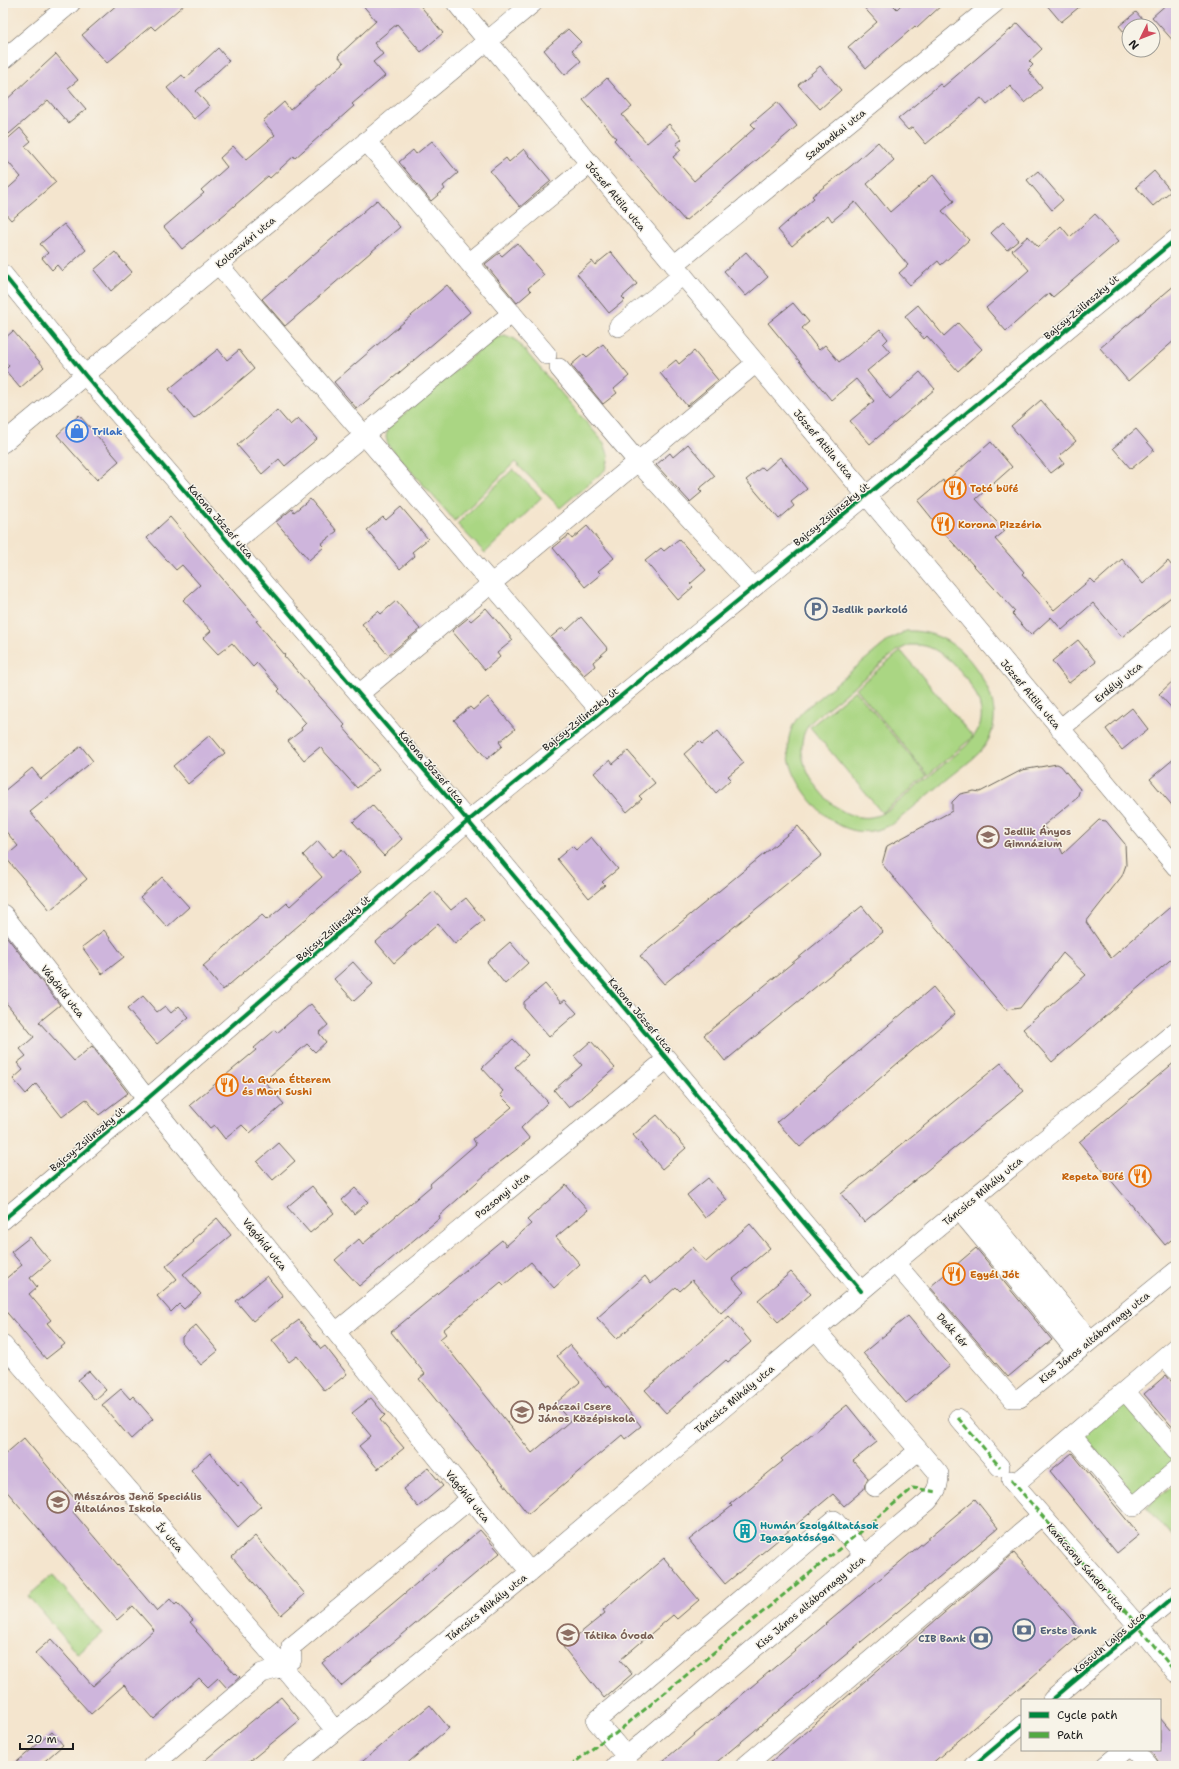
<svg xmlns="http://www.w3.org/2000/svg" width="1179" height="1769" font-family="'Shantell Sans',sans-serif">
<rect width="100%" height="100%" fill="#f7f3e8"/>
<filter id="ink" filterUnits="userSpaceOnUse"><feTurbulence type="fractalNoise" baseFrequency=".025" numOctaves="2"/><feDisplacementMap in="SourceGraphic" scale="8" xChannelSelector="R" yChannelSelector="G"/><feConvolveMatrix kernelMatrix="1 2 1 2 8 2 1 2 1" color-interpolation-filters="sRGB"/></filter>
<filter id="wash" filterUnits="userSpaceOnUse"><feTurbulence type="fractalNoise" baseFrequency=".012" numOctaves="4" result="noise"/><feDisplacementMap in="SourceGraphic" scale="16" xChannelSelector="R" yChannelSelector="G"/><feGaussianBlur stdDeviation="0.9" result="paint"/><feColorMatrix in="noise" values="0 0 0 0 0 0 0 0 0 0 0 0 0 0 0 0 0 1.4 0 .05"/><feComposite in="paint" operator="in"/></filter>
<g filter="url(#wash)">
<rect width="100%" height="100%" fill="#f4e5ce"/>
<path fill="#aad683" stroke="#637950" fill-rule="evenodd" d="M504,335L515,339L604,443L609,457L606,469L560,508L515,462L455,521L388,445L386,437L388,428L491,340Z
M513,469L542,498L485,553L457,524Z
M906,631C932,630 956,642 972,663C992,689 1006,723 980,752C971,761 960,769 950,777C931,793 912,808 893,824C880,830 866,834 852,830C837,826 824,816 815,805C790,777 775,740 804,710L889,640ZM909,645C914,645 920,645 925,646C950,652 985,694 981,720C979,731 973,738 966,746L891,808C881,815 872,819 859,817C824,812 781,751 813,720L897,651Z
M901,651L973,737L928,775L856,688Z
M855,690L927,776L882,813L810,727Z
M1122,1401L1175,1463L1136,1497L1083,1435Z
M1176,1482V1536L1174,1539L1147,1507Z
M53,1575L102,1633L78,1654L28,1596Z"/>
<g id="blocks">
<path fill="#ceb5dc" d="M119,3H186L155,30L151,26L107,63L82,35Z
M361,3H418L443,33L421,52L397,24L374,43L383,54L373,62L385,76L352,104L354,106L295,158L294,156L270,178L268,176L226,213L182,249L164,227L204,193L201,190L227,167L220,158L233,146L246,160L275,135L263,121L284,102L290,110L344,63L338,56L376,21Z
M860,3H891L897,9L903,3H944L917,28L915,26L866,68L848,47L877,22Z
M1045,3H1084L1061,22Z
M1168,3H1176V44L1152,17Z
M1136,12L1148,26H1129V38L1119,26Z
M1018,23L1042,49L1029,61L1033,65L1028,70L1042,88L1025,103L1010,86L987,105L981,98L926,144L912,127L908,130L898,119L940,84L943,87Z
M568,29L581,42L572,50L581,61L565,75L544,50Z
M218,48L229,61L196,91L209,106L194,119L167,88L182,75L185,79Z
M56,54L78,80L68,88L86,109L68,123L48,100L9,134L3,127V103Z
M820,66L841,90L820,109L798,85Z
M607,78L632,107L622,115L647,143L669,124L682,139L676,144L681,150L673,157L694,181L755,128L751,124L777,102L797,126L685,221L614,140L616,138L583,100Z
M20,128L31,141L25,146L56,182L11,220L3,211V193L21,177L3,156V143Z
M432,141L458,173L443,186L445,189L431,201L399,162L413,150L416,154Z
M878,142L894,160L867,184L890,212L933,175L954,201L942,211L969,240L941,265L938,261L910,285L899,273L908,265L855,202L832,221L828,215L792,246L778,230L814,198L812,196L851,166Z
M524,149L551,181L520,207L490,171L506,158L509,162Z
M1038,171L1063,200L1052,210L1027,180Z
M1154,171L1171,191L1153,206L1136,187Z
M377,200L400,227L285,326L262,299Z
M1095,214L1119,241L1053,297L1049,293L1006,331L986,308L1029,270L1012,250L1028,236L1038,247L1061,226L1070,237Z
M1003,222L1019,240L1007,250L991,233Z
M64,224L86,250L62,271L57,265L52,270L42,258L48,253L40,244Z
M517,243L544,275L528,288L531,291L517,303L485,264L499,253L502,256Z
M115,252L132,272L111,291L94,270Z
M611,252L637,284L622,297L625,300L609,313L577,274L592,261L595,265Z
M746,252L768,277L746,296L724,271Z
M1176,284V339L1128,381L1100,348Z
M447,285L470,312L357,409L334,382Z
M793,303L809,322L802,328L819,350L825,345L839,362L880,329L888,339L883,344L890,352L867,371L890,399L920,372L935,389L870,444L850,421L874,401L856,379L831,400L768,323Z
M918,305L944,336L958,323L982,349L958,371L927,336L924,339L905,316Z
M13,331L44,367L20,388L5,370L9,366L3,359V340Z
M603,344L629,376L614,389L617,393L603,404L571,365L584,354L587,357Z
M218,349L227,360L239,350L254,369L194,419L169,389Z
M694,351L718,380L687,406L660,373L676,360L679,364Z
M1041,400L1076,441L1059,456L1064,463L1051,473L1011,426Z
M277,410L290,425L298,418L317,439L285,466L279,459L262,474L237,445Z
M79,415L119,461L97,480L57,435Z
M1136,429L1154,450L1131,469L1113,448Z
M991,442L1012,467L976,499L1005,531L995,539L1024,572L1022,574L1054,610L1091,579L1095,583L1122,559L1143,584L1168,561L1176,571V593L1122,637L1093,603L1062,630L1051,617L1031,635L1012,614L1015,611L943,532L918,501L943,480L944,483Z
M688,444L715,476L699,489L702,492L690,502L656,465L670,453L673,457Z
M780,457L807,489L791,502L794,506L779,519L746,480L762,467L765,470Z
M310,499L337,531L321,544L324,547L309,560L276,522L292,509L294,512Z
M401,507L428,539L412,552L415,556L400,569L367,530L383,517L386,520Z
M170,517L258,620L256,621L285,655L284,656L345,725L343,727L379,769L357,788L320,747L304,760L288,741L302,730L301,728L306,723L278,691L280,689L257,663L253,667L232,643L218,654L203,638L211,631L183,600L200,585L182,565L176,570L147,538Z
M587,526L614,558L598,571L601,574L585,587L553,548L569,535L572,539Z
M679,539L706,570L690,584L693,587L678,600L645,561L661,548L664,551Z
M396,601L420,629L388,655L362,624L378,611L381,614Z
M486,608L513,640L497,653L500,657L485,670L452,631L468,618L471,621Z
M581,617L608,649L593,662L595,666L584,675L551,637L563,627L566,631Z
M1078,640L1096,662L1069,683L1052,661Z
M1176,678V713L1159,694Z
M488,697L515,729L499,742L502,746L487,759L454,720L470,707L473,710Z
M1132,708L1148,729L1122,750L1106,729Z
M718,731L744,763L728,776L731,779L716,793L684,754L699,741L702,744Z
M210,735L225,753L188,784L173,766Z
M81,746L93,761L30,812L87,879L50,910L5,857L18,846L3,828V792L32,768L41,779Z
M628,751L655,783L639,796L642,799L627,812L594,773L610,760L613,764Z
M1176,757V810L1150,779Z
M1057,764L1061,766L1080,789L1077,798L1043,826L1056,839L1063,854L1099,820L1106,821L1125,844L1126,865L1122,876L1086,922L1111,958L1176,902V955L1052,1062L1023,1029L1086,975L1063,953L1020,1008L1006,1010L882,864L887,846L952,811V802L960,794L974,791L980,792L1022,770Z
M372,805L402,839L384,856L353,822Z
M798,826L822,855L664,984L640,956Z
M591,837L618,869L602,882L605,885L589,898L557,859L572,846L576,850Z
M318,841L332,857L342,849L361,872L223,990L203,966L262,915L267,920L287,903L290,906L322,877L303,855Z
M162,877L189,907L167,927L140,897Z
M434,891L451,910L466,898L484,920L455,944L438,924L394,963L376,942Z
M862,906L883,932L725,1061L704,1035Z
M104,930L124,957L102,974L82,947Z
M3,932L60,1005L39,1022L74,1061L92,1046L128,1093L99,1115L86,1099L62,1117L36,1084L26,1094L13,1079L23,1070L17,1063L26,1056L20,1049L34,1037L3,999Z
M510,942L528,963L505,984L487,962Z
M353,962L373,984L354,1001L334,979Z
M545,984L561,1003L565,1000L577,1013L549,1037L524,1008V1002Z
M933,987L955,1014L800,1147L777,1122Z
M143,996L157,1012L165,1006L171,1013L179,1006L189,1017L157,1044L127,1009Z
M311,1004L328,1025L319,1033L326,1042L315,1052L307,1044L264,1081L284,1104L250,1133L242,1125L225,1139L214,1125L210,1128L190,1105L256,1050L254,1048L275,1030L277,1033Z
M513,1039L528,1055L515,1067L548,1102L521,1128L530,1139L495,1166L439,1216L440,1218L359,1286L335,1260L359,1239L363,1244L431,1186L430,1184L476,1144L473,1139L512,1107L500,1095L503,1091L482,1068Z
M591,1041L615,1068L569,1108L554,1090L582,1065L574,1056Z
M1176,1061V1236L1165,1245L1079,1142Z
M1001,1063L1024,1091L864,1222L841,1194Z
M657,1115L686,1148L662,1169L633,1135Z
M279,1143L295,1161L273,1180L257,1162Z
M708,1178L727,1200L705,1218L687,1195Z
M566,1185L588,1210L556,1237L580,1264L554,1288L531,1262L504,1285L501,1282L443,1330L446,1334L440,1339L532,1453L570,1421L555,1404L580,1382L557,1356L570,1345L607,1387L609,1386L641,1426L625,1439L622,1435L528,1514L419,1379L425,1374L391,1332L502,1240L506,1246L531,1224L527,1220Z
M312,1186L334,1213L310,1233L287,1207Z
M355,1188L368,1202L354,1214L342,1200Z
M217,1218L231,1235L183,1274L201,1294L184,1309L179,1304L171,1312L157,1296L177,1279L166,1266L194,1242L192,1240Z
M750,1224L770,1248L733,1279L744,1292L721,1313L692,1280L680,1291L676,1287L617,1339L597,1318L645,1276L651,1284L693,1247L706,1262Z
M30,1237L50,1261L30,1278L37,1287L29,1294L51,1320L47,1323L65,1344L46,1359L3,1308V1281L22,1265L11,1252Z
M976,1248L1052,1340L1008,1377L930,1287Z
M791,1272L811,1294L778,1322L758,1300Z
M267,1276L283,1296L253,1321L236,1301Z
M729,1316L751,1342L728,1362L726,1360L666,1413L645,1390Z
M908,1316L950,1366L906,1403L863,1353Z
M299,1320L321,1349L325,1346L347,1374L325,1391L297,1356L289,1362L272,1340Z
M196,1325L218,1351L201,1365L182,1342V1337Z
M89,1371L106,1390L95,1400L78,1380Z
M1166,1375L1176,1387V1431L1144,1394Z
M121,1389L130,1399L133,1396L153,1419L131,1439L102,1405Z
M371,1398L385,1415L380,1420L404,1448L378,1469L359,1446L371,1436L352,1413Z
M847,1405L877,1442L853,1461L868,1478L865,1484L864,1489L844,1506L833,1494L725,1584L689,1540L732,1506L730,1504L783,1461L781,1459Z
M24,1438L80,1505L73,1512L157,1611L170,1599L175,1605L177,1603L193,1620L190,1622L197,1630L196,1631L235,1674L236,1673L240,1677L227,1688L218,1678L208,1687L199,1678L154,1719L124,1685L91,1714L35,1653L51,1639L93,1686L154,1630L133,1606L117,1620L3,1487V1456Z
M210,1453L238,1486L241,1483L261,1506L238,1527L191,1470Z
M1072,1453L1139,1535L1117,1553L1050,1471Z
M428,1468L443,1486L418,1507L403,1489Z
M975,1499L998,1528L712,1766H657Z
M480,1530L500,1553L341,1686L322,1663Z
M255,1536L305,1594L281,1615L232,1557Z
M1014,1553L1083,1633L929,1766H766Z
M664,1558L699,1600L677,1619L673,1615L620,1660L632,1674L604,1698L563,1647L605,1613L603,1610Z
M281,1697L300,1720L244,1766H198Z
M430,1705L449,1728L404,1766H357Z
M1160,1718L1176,1737V1766H1162L1149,1750H1160Z
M52,1732L63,1745L39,1766H12Z"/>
</g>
</g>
<g filter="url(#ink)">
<use href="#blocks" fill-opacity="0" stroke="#68625a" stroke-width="1"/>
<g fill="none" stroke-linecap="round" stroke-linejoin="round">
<g stroke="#68625a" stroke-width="20">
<path id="minor" d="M456,3L1176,867
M3,60L71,3
M366,141L547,355
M469,263L590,164
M218,264L601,712
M674,265L995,3
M3,274L85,375L468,821L861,1291
M618,327L683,275
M559,368L637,461L753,588
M3,443L533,3
M231,545L512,313
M359,694L756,363
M1060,729L1176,634
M3,914L147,1099L530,1572
M973,1198L1090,1340
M959,1210L1076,1351
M3,1220L147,1099L468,821L867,495L1176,239
M895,1263L1011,1398H1020L1176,1271
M336,1332L667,1059
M3,1345L283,1667L335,1730
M1165,1357L1176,1370
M1125,1391L1176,1450
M958,1418L1000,1467
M1072,1436L1133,1507L1176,1470
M1011,1480L1139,1627L1176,1673
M1015,1484L1176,1347
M875,1487L918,1451
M1052,1700L1176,1595
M1134,1750L1148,1766
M626,1756L596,1721L834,1520L865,1556
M152,1766L262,1673L283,1667L292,1659L291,1647L470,1499
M292,1766L530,1572L873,1281L1176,1031
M615,1766L928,1501C936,1492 939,1487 939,1474L816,1330
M745,1766L1041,1516
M973,1766L1022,1725
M1105,1766L1124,1750"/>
</g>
<use href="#minor" stroke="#fff" stroke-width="19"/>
<path stroke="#52a943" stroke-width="3" stroke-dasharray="6 3" stroke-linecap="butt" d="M958,1418L1000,1467
M1011,1480L1139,1627L1176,1673
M570,1766L609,1736L615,1734L913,1488L937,1492"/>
<g stroke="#f7f3e8" stroke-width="6">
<path id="cycleway" d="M3,274L85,375L468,821L861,1291
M3,1220L147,1099L468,821L867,495L1176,239
M1052,1700L1176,1595
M973,1766L1022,1725"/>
</g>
<use href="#cycleway" stroke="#00873e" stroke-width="4"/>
</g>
</g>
<defs>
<g id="shop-ring" transform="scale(1.15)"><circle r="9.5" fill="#f7f3e8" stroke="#3f7fe0" stroke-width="1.5"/><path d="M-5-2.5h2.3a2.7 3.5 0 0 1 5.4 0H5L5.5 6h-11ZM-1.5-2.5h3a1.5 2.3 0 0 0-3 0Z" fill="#3f7fe0"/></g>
<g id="restaurant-ring" transform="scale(1.15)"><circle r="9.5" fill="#f7f3e8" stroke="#e8710a" stroke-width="1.5"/><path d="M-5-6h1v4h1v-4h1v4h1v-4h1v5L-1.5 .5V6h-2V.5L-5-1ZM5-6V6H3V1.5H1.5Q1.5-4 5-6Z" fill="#e8710a"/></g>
<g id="parking-ring" transform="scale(1.15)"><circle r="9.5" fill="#f7f3e8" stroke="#5c6f8a" stroke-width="1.5"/><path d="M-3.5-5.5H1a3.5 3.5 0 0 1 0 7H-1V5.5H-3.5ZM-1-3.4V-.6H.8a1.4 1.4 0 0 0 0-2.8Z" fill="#5c6f8a"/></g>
<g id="school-ring" transform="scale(1.15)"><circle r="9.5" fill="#f7f3e8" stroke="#8d6e63" stroke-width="1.5"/><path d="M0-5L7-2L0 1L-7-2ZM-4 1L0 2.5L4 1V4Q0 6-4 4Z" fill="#8d6e63"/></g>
<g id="building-ring" transform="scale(1.15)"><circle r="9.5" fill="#f7f3e8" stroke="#0f9aa8" stroke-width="1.5"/><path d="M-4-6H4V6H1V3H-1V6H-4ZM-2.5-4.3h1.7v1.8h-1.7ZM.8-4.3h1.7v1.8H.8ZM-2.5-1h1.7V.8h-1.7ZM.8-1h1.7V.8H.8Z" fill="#0f9aa8"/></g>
<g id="bank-ring" transform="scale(1.15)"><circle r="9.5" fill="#f7f3e8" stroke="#5c6f8a" stroke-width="1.5"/><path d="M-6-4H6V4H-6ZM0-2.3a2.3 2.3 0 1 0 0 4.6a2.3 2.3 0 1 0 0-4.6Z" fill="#5c6f8a"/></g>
</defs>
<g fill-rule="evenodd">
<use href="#shop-ring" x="77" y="431"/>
<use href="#restaurant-ring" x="955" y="488"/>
<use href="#restaurant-ring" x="943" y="524"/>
<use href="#parking-ring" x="816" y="609"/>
<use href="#school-ring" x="988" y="837"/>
<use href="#restaurant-ring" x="227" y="1085"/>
<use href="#restaurant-ring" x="1140" y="1176"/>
<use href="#restaurant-ring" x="954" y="1274"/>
<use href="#school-ring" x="522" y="1412"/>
<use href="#school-ring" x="58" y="1502"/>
<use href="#building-ring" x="745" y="1531"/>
<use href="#bank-ring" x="1024" y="1630"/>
<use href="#school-ring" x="568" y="1635"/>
<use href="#bank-ring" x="981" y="1638"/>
</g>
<g text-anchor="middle" stroke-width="3" stroke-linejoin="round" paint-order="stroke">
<g font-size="10" fill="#1c1c1c" stroke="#f7f3e8">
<text transform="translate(835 134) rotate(-39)" y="4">Szabadkai utca</text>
<text transform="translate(616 196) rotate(50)" y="4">József Attila utca</text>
<text transform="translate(245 242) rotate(-40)" y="4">Kolozsvári utca</text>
<text transform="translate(1081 307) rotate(-40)" y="4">Bajcsy-Zsilinszky út</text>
<text transform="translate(824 444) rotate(50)" y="4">József Attila utca</text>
<text transform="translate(831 514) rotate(-39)" y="4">Bajcsy-Zsilinszky út</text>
<text transform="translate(221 521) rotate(49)" y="4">Katona József utca</text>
<text transform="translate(1118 682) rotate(-39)" y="4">Erdélyi utca</text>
<text transform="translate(1031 694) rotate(50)" y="4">József Attila utca</text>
<text transform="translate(580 719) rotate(-39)" y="4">Bajcsy-Zsilinszky út</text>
<text transform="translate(432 767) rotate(49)" y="4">Katona József utca</text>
<text transform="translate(333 928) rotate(-41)" y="4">Bajcsy-Zsilinszky út</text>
<text transform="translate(63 991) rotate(52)" y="4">Vágóhíd utca</text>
<text transform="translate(641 1015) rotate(50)" y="4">Katona József utca</text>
<text transform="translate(87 1139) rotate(-40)" y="4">Bajcsy-Zsilinszky út</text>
<text transform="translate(982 1191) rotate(-40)" y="4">Táncsics Mihály utca</text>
<text transform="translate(502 1195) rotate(-39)" y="4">Pozsonyi utca</text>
<text transform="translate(265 1244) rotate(51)" y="4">Vágóhíd utca</text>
<text transform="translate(953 1330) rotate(49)" y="4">Deák tér</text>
<text transform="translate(1094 1337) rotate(-39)" y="4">Kiss János altábornagy utca</text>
<text transform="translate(734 1399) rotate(-40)" y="4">Táncsics Mihály utca</text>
<text transform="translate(468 1496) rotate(51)" y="4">Vágóhíd utca</text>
<text transform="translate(170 1537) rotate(49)" y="4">Ív utca</text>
<text transform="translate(1086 1567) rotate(49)" y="4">Karácsony Sándor utca</text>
<text transform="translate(810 1602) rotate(-40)" y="4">Kiss János altábornagy utca</text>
<text transform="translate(486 1607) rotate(-39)" y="4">Táncsics Mihály utca</text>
<text transform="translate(1109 1642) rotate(-40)" y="4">Kossuth Lajos utca</text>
</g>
<g font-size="10" font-weight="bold" fill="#366cbe" stroke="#f7f3e8" text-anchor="start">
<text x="92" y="435">Trilak</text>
</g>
<g font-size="10" font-weight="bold" fill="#c56008" stroke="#f7f3e8" text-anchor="start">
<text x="970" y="492">Totó büfé</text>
<text x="958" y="528">Korona Pizzéria</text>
<text x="242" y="1083">La Guna Étterem<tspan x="242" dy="12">és Mori Sushi</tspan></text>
<text x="1124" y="1180" text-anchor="end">Repeta Büfé</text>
<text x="970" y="1278">Egyél Jót</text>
</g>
<g font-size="10" font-weight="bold" fill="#4e5e75" stroke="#f7f3e8" text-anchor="start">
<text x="832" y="613">Jedlik parkoló</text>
<text x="1040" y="1634">Erste Bank</text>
<text x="966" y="1642" text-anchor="end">CIB Bank</text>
</g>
<g font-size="10" font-weight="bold" fill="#785e54" stroke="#f7f3e8" text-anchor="start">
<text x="1004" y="835">Jedlik Ányos<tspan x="1004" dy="12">Gimnázium</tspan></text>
<text x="538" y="1410">Apáczai Csere<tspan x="538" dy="12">János Középiskola</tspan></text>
<text x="74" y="1500">Mészáros Jenő Speciális<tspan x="74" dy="12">Általános Iskola</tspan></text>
<text x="584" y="1639">Tátika Óvoda</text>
</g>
<g font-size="10" font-weight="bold" fill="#0d838f" stroke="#f7f3e8" text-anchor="start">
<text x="760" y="1529">Humán Szolgáltatások<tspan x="760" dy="12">Igazgatósága</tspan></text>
</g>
</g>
<rect width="1179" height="1769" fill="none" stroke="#f7f3e8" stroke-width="16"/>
<rect x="1021" y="1699" width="140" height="52" fill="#f7f3e8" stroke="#9f9d96"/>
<rect x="1029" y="1712" width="20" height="6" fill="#00873e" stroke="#9f9d96"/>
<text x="1057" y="1719" font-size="12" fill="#1c1c1c">Cycle path</text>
<rect x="1029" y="1732" width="20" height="6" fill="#52a943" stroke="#9f9d96"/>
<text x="1057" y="1739" font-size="12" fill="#1c1c1c">Path</text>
<g transform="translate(1141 38) rotate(227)"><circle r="19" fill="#f7f3e8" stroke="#9f9d96"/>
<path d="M0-3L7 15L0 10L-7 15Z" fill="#d1495b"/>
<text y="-6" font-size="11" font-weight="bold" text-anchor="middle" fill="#1c1c1c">N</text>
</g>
<path d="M20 1743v6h53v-6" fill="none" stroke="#1c1c1c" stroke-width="2"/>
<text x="26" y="1743" font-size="12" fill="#1c1c1c" stroke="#f7f3e8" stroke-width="3" paint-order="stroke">20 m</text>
</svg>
